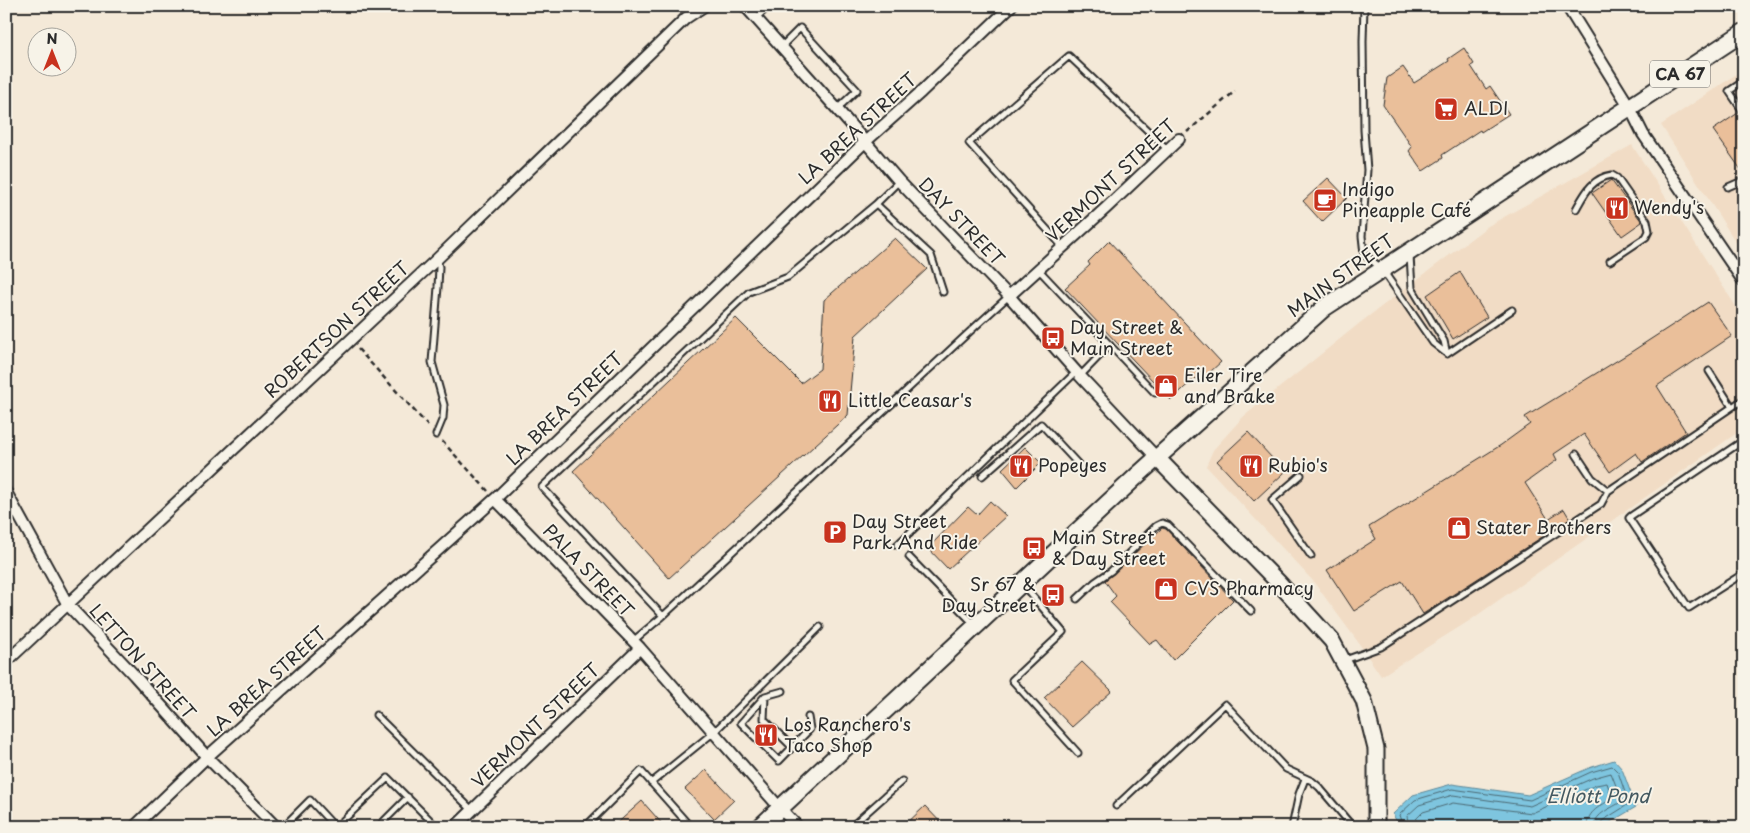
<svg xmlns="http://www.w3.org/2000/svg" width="1750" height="833" font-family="'Playpen Sans',sans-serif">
<rect width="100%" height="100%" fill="#f4e9d8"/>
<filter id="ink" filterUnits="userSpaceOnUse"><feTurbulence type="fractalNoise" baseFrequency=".02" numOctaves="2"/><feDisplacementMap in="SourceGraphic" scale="10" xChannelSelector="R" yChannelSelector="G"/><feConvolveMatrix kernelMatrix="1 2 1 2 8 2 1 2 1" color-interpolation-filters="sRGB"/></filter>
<g filter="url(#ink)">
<path fill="#f1dcc5" d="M1744,69V255L1661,125Z
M1632,145L1744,319V428L1469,621L1381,676L1358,642L1313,581L1206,466L1213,450L1243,417L1361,322L1488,226Z"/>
<path fill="#7ec5df" stroke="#5d8797" d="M1614,760L1622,769L1636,807L1602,827H1399L1393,814L1413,795L1452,784L1528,795L1589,768Z"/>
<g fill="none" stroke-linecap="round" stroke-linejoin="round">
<path stroke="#4c6973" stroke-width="1" d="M1403,827L1399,815L1415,800L1452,789L1530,800L1591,772L1612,766L1618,772L1629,804L1602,821L1600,827
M1409,827L1407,816L1419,805L1453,795L1530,806L1593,778L1611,773L1622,801C1612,809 1595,812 1594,827
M1417,827L1416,819L1423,812L1453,803L1532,813L1596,785L1607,783L1612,798C1601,807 1587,810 1587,827"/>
</g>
<path fill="#eabf9a" stroke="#2b2b2b" d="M1464,48L1474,64L1471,66L1486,89L1490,86L1509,114L1481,132L1480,130L1442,155L1443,158L1423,171L1409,151L1412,147L1383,105L1387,78L1403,67L1414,83L1449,61L1448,59Z
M1738,113L1744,117V174L1713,130Z
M1328,178L1347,198L1322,222L1303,201Z
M1611,180L1642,222L1622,236L1592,193Z
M895,238L927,269L855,336L848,415L669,578L573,471L736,318L801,383L820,369L824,300Z
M1109,241L1221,362L1199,382L1195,378L1171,400L1065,288L1090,265L1088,262Z
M1460,272L1487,317L1453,339L1427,295Z
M1708,302L1732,336L1657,386L1686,432L1642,462L1636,453L1610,472L1584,434L1554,454L1557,460L1525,483L1548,519L1564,509L1570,519L1423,614L1402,581L1354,611L1327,570L1376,539L1369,527L1501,445L1530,424L1525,417L1631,352Z
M1248,432L1285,472L1254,501L1217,461Z
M1025,447L1041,463L1017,487L1002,469Z
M990,501L1006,516L948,569L928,548L968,507L977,515Z
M1162,528L1166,529L1233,600L1173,660L1157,640L1150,644L1110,602L1116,596L1105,581Z
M1082,662L1112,691L1072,727L1044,698Z
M706,770L734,800L714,819L685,789Z
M642,801L665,827H613Z
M925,806L945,827H903Z"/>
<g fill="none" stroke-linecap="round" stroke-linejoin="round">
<g stroke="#2b2b2b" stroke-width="9">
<path id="service" d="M1364,6L1363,41L1364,130L1367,170L1362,236L1364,254L1382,269L1433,343L1447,354
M756,18L769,6
M781,47L800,28L857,90L837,109
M1744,81L1729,91L1744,113
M899,181L876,204L931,255L943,292
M1728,187L1744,180
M1576,209C1585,193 1592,178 1612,175L1617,178L1647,221L1649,231L1646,237L1610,261
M1063,247L969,143L1069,56L1167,149
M1410,256L1412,288L1444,341L1447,354
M1039,270L1155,393
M1447,354L1512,310
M1709,371L1732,407
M1080,376L1110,345
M436,435L443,418L444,405L432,362L438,287L439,267L437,260
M1744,440L1631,516L1629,518L1689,608L1744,573
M1576,454L1592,478L1608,491L1744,399
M1301,475L1272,500L1311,556
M982,476L1041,424L1078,464
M897,545L1076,372
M909,557L974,624
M1023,585L1063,632L1012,680L1078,753
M1077,599L1095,582L1111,571L1156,526L1162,523L1168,525L1251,611
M663,616L542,487L749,292L788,277L876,204
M633,641L663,616L977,325L1009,296
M1345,660L1381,647L1601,504L1608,491
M783,691L765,696L741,723L779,761L810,729L808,717
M765,697L764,719L792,747
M376,715L472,810
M651,783L714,732L820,627
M1116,806L1225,704L1286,769L1312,781L1319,787L1353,827
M283,827L310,800L335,827
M336,827L388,778L437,827
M378,827L408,797
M585,827L641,771L688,824L685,827
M857,827L854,824L902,781
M1292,827L1299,794L1305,779"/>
</g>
<g stroke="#2b2b2b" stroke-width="14">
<path id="minor" d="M745,6L837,109L899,181L1009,296L1080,376L1157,458
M1567,6L1629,106L1643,134L1744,282
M1009,296L1106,208L1179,139
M6,492L68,605L134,675L207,757L276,827
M495,499L640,648L779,807L798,827
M6,662L437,259L686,18L704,6
M134,827L207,757L495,499L865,142L921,92L1011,6
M455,827L640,648"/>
</g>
<g stroke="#2b2b2b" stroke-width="19">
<path id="secondary" d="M1157,458L1279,583L1332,641L1364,701L1376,749V827"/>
</g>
<g stroke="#2b2b2b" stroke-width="20">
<path id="primary" d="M760,827L1139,474L1324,308L1744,32"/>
</g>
<path stroke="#2b2b2b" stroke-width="2.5" stroke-dasharray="5 4" stroke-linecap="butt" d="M1187,132L1235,91
M358,349L430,428
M442,441L488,491"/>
<use href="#service" stroke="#f7f3e8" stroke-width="5"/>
<use href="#minor" stroke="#f7f3e8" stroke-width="10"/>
<use href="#secondary" stroke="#f7f3e8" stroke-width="15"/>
<use href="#primary" stroke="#f7f3e8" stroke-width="16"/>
</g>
</g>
<defs>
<g id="supermarket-square" transform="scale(1.25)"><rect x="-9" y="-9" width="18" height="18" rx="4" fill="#c8321e" stroke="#f7f3e8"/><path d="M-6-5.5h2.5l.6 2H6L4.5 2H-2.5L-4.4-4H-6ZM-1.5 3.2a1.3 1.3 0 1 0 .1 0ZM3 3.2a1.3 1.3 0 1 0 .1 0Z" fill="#fff"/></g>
<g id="cafe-square" transform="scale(1.25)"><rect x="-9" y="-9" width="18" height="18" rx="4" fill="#c8321e" stroke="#f7f3e8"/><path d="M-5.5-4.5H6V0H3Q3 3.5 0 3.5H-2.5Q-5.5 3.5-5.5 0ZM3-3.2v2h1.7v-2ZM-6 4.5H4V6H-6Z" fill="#fff"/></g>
<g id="restaurant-square" transform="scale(1.25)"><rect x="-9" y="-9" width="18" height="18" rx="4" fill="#c8321e" stroke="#f7f3e8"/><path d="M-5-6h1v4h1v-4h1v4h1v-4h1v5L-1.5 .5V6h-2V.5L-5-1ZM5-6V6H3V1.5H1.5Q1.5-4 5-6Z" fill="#fff"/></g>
<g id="bus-square" transform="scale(1.25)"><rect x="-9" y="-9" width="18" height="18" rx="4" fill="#c8321e" stroke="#f7f3e8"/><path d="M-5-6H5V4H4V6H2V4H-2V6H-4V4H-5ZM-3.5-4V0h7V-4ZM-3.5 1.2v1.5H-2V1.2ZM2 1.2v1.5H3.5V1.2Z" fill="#fff"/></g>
<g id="shop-square" transform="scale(1.25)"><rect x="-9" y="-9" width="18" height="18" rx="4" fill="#c8321e" stroke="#f7f3e8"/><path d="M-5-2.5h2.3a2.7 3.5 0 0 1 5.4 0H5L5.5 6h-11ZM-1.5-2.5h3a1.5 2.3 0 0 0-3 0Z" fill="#fff"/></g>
<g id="parking-square" transform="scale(1.25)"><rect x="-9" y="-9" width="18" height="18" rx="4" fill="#c8321e" stroke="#f7f3e8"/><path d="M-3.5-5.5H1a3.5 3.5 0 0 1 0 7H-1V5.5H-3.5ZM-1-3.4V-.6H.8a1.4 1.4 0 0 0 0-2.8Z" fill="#fff"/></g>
</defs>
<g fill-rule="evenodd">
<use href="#supermarket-square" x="1446" y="109"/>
<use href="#cafe-square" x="1325" y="200"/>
<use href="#restaurant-square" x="1617" y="208"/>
<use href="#bus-square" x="1053" y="338"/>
<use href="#shop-square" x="1166" y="386"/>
<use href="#restaurant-square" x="830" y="401"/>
<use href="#restaurant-square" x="1021" y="466"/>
<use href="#restaurant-square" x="1251" y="466"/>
<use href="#shop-square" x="1459" y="528"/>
<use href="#parking-square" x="835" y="532"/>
<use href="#bus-square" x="1034" y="548"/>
<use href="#shop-square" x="1166" y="589"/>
<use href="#bus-square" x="1053" y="595"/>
<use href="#restaurant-square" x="766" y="735"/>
</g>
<g text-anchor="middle" stroke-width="4" stroke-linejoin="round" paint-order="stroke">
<rect fill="#f7f3e8" stroke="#686764" stroke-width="1" x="1650" y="60.5" width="60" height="27" rx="4"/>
<g font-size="16" font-weight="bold" fill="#2b2b2b">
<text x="1680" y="80">CA 67</text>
</g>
<g font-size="18" fill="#2b2b2b" stroke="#f7f3e8" text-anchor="start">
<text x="1464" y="115">ALDI</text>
<text x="1342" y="196">Indigo<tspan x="1342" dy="21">Pineapple Café</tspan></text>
<text x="1634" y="214">Wendy's</text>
<text x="1070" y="334">Day Street &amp;<tspan x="1070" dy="21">Main Street</tspan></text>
<text x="1184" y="382">Eiler Tire<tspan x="1184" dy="21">and Brake</tspan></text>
<text x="848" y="407">Little Ceasar's</text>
<text x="1038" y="472">Popeyes</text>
<text x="1268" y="472">Rubio's</text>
<text x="852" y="528">Day Street<tspan x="852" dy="21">Park And Ride</tspan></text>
<text x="1476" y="534">Stater Brothers</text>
<text x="1052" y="544">Main Street<tspan x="1052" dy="21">&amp; Day Street</tspan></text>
<text x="1036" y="591" text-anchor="end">Sr 67 &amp;<tspan x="1036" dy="21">Day Street</tspan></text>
<text x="1184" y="595">CVS Pharmacy</text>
<text x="784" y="731">Los Ranchero's<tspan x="784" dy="21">Taco Shop</tspan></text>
</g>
<g font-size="18" fill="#2b2b2b" stroke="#f7f3e8">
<text transform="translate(858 129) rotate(-43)" y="6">LA BREA STREET</text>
<text transform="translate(1111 181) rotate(-43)" y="6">VERMONT STREET</text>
<text transform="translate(961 222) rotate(46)" y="6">DAY STREET</text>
<text transform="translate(1341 276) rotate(-36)" y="6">MAIN STREET</text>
<text transform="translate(337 330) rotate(-43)" y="6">ROBERTSON STREET</text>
<text transform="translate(565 409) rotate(-44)" y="6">LA BREA STREET</text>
<text transform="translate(588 571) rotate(46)" y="6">PALA STREET</text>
<text transform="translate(142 662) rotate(48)" y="6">LETTON STREET</text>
<text transform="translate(267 682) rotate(-42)" y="6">LA BREA STREET</text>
<text transform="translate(536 726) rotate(-44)" y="6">VERMONT STREET</text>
</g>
<g font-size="19" font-style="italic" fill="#445961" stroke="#f7f3e8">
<text x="1598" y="803">Elliott Pond</text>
</g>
</g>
<rect width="1750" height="833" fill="none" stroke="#f7f3e8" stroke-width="25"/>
<rect x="12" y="12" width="1725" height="808" fill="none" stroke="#2b2b2b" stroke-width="2" filter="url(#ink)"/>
<g transform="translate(52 52)"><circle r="24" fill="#f7f3e8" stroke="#a5a39c"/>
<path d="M0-4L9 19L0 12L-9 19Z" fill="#c8321e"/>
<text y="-8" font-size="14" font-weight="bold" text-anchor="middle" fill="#2b2b2b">N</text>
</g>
</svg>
